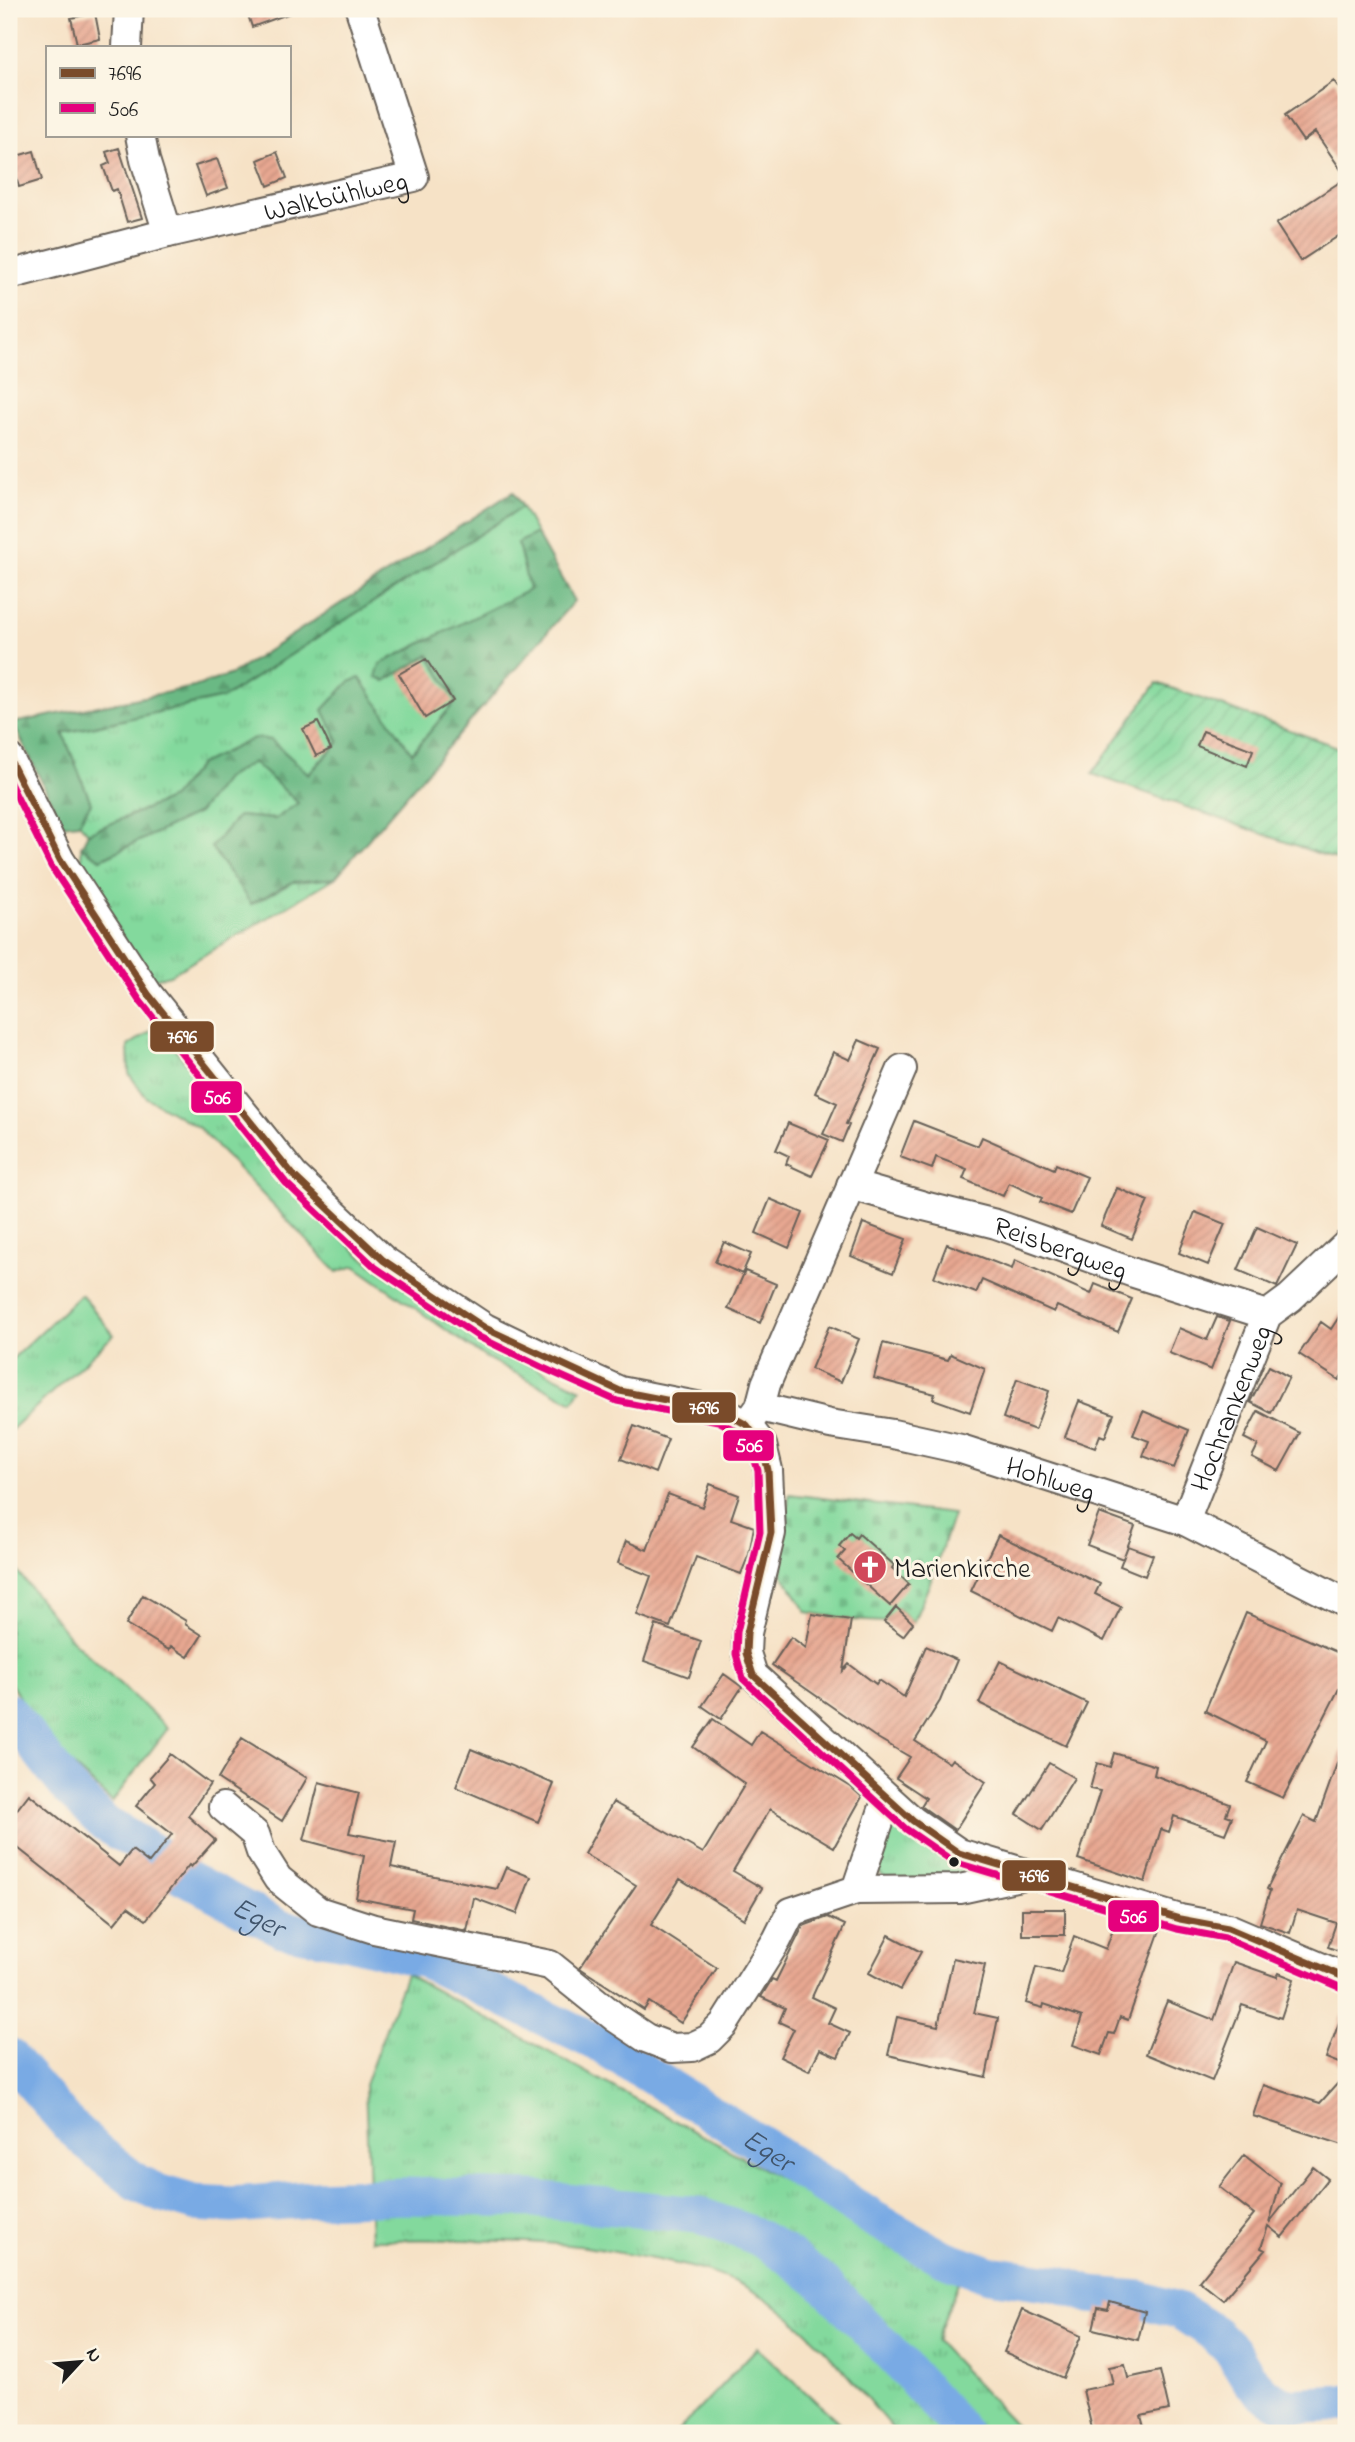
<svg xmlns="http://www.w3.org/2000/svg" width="1355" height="2442" font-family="'Indie Flower',sans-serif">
<defs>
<pattern id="grass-tufts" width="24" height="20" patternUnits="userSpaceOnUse" patternTransform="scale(1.75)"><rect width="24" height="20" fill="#83d99d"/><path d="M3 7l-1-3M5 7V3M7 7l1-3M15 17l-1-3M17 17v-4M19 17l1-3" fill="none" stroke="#71ba87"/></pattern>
<pattern id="forest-firs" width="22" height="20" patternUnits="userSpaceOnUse" patternTransform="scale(1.75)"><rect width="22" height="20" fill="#6ab984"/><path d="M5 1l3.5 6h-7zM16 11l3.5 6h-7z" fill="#5b9e71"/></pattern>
<pattern id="cemetery-stones" width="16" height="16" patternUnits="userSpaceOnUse" patternTransform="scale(1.75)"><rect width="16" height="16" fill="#83d99d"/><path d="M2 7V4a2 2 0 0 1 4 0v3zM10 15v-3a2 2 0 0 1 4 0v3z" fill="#71ba87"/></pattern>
<pattern id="garden-furrows" width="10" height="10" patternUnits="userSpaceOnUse" patternTransform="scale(1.75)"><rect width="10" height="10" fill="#83d99d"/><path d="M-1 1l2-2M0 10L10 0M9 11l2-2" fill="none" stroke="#71ba87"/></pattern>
<pattern id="building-hatch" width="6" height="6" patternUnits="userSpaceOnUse" patternTransform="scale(1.75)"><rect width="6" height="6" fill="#e7a791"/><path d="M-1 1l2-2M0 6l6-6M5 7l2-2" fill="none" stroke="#c68f7c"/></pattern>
</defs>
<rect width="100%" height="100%" fill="#fcf5e5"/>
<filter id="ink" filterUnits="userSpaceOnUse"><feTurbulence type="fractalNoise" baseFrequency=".0143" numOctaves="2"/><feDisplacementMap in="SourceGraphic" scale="14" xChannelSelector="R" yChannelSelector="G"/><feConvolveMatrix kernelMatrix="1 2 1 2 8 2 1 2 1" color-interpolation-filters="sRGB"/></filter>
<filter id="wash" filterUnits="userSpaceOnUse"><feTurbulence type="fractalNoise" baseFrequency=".00686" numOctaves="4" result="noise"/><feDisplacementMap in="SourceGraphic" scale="28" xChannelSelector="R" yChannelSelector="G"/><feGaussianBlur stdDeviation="1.57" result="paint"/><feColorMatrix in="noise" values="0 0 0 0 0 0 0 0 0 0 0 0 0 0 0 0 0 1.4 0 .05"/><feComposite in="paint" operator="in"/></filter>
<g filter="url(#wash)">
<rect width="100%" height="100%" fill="#f6e2c6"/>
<path fill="url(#grass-tufts)" stroke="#507a5c" stroke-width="2" d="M522,507L536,533L518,544L530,590L380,664L385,681L429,655L456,701L412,753L339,742L308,774L271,740L200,764L172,798L88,833L79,823L91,803L63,733L223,698Z
M253,762L299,803L275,819L238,816L252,904L293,882L335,878L170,975L149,980L82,871L81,847L101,859L198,813L225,779Z
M151,1031L167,1039L266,1164L361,1256L479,1339L581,1389L573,1402L486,1358L355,1266L337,1272L199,1128L146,1097L129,1074L128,1046Z
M81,1294L114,1335L9,1432V1362Z
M9,1561L72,1640L168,1728L112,1802L47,1741L9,1681Z
M895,1826L918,1834L975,1870L973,1878L889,1883L877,1870L888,1830Z
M406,1974L789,2183L959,2280L936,2341L1023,2433H896C855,2385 816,2331 762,2296C724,2272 681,2264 637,2256C614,2252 591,2247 568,2245C503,2239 437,2239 371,2240L365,2085Z"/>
<path fill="url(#forest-firs)" stroke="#436a50" stroke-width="2" d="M513,492L522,507L223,698L63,733L91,803L79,823L63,825L13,723L194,687L232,674Z
M536,533L574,601L335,878L293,882L251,904L211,847L238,816L275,819L298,803L253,762L225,779L198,813L101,859L81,847L88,833L172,798L200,764L254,738L271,740L309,774L339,742L323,710L349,682L360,678L412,753L456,701L429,655L385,681L376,677L380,664L529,590L518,543Z"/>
<path fill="url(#cemetery-stones)" stroke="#507a5c" stroke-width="2" d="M789,1494L953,1514L932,1578L913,1623L897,1608L884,1622L851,1620L807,1612L782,1574Z"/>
<path fill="url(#garden-furrows)" stroke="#507a5c" stroke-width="2" d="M1157,683L1346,750V863L1092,774Z"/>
<path fill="#83d99d" stroke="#507a5c" stroke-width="2" d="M757,2348L851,2433H676Z"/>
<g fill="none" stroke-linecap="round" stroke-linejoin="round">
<g stroke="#79aae4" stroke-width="37">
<path d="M9,1712L69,1789L105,1824L156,1854"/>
<path id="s1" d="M181,1875L282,1929L350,1941L425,1960L601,2045L765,2147L872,2218L941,2257L989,2274L1060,2284L1091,2295L1140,2299L1180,2311L1215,2334L1233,2352L1248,2377L1263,2393L1286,2406L1346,2403"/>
<path d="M9,2056L67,2123L98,2152L138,2183L160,2193L194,2203L232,2205L314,2199L405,2196L534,2199L698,2215L753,2235L784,2253L821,2281L897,2359L963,2433"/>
</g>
</g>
<g id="blocks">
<path fill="url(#building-hatch)" d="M246,9H296V11L252,27Z
M95,13L100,39L77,44L71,18Z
M1334,81L1346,98V177L1315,132L1303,141L1285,115Z
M119,148L142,218L127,222L117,189L112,191L103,166L110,163L106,152Z
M34,151L42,180L19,187L10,158Z
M277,152L287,178L268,186L258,160Z
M217,159L228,188L206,196L195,166Z
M1346,178V231L1300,261L1276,224Z
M426,659L453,701L425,718L399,674Z
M318,722L331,749L316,756L303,729Z
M1203,731L1253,750L1247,766L1197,746Z
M859,1040L880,1049L846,1124L849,1125L842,1142L823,1134L837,1103L815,1093L833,1052L850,1060Z
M914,1121L978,1146L982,1137L1054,1169L1056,1164L1087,1177L1071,1214L1040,1202L1042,1198L1009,1183L1003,1196L963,1179L967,1169L936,1157L932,1169L900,1157Z
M788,1123L829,1140L812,1176L786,1164L789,1156L776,1150Z
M1117,1188L1148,1201L1132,1239L1101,1226Z
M770,1199L803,1213L789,1248L756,1233Z
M1195,1212L1225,1224L1208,1265L1179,1253Z
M863,1223L906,1239L893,1273L851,1256Z
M1257,1227L1297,1245L1277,1287L1238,1270Z
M724,1242L751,1254L742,1274L715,1262Z
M947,1244L1012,1269L1015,1260L1091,1294L1095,1284L1132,1299L1118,1332L1057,1306L1054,1312L982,1280L976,1293L934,1277Z
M745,1271L776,1284L760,1323L728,1309Z
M1346,1306V1369L1339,1380L1299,1354L1321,1322L1331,1329Z
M1217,1317L1230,1321L1211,1370L1169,1353L1179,1328L1207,1340Z
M829,1326L859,1339L841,1382L811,1369Z
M883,1343L948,1360L951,1354L985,1369L970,1412L933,1399L935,1394L874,1378Z
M1269,1366L1289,1377L1271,1413L1250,1402Z
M1017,1379L1049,1391L1035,1430L1003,1418Z
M1079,1401L1114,1414L1105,1437L1100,1435L1095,1448L1065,1437Z
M1143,1411L1189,1430L1174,1468L1143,1456L1149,1441L1133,1435Z
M1258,1411L1300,1433L1279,1471L1252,1457L1258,1445L1244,1438Z
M634,1426L668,1439L655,1473L621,1459Z
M710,1484L739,1495L731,1519L754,1527L749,1554L741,1574L696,1557L670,1627L637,1615L651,1576L618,1563L626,1541L647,1550L668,1494L702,1507Z
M1099,1513L1135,1526L1123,1559L1087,1545Z
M850,1533L856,1538L859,1534L894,1565L892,1568L909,1584L890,1606L838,1559L845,1551L839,1546Z
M998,1535L1100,1584L1095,1594L1121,1607L1104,1641L1058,1618L1052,1631L971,1591Z
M1128,1546L1153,1555L1145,1576L1120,1566Z
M143,1595L186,1621L185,1624L202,1635L188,1657L171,1646L169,1650L126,1624Z
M896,1607L913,1623L903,1636L884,1622Z
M1246,1613L1346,1656V1675L1283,1798L1247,1782L1266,1741L1205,1711Z
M812,1614L851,1620L843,1671L849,1664L876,1684L879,1680L904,1697L926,1646L957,1660L940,1701L915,1741L949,1763L952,1759L986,1782L955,1830L921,1806L926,1798L896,1778L910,1757L874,1736L772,1665L791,1637L806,1648Z
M656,1625L701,1641L689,1677L644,1661Z
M1000,1661L1087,1703L1066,1746L979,1703Z
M724,1674L742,1687L721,1719L702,1706Z
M713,1719L751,1745L760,1731L851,1787L862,1797L834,1847L770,1809L733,1871L762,1888L744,1919L680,1879L651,1925L717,1968L681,2023L649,2002L644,2010L580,1968L636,1885L584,1854L613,1802L703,1853L745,1784L693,1747Z
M242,1738L307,1778L282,1821L218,1779Z
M1344,1744H1346V1954L1328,1947L1336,1923L1297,1910L1290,1933L1260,1923L1270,1891L1267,1889L1304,1816L1316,1822Z
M471,1749L554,1784L538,1822L456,1787Z
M1114,1753L1156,1766L1154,1775L1230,1804L1226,1815L1232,1817L1225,1834L1174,1816L1169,1832L1161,1829L1145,1882L1078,1859L1100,1791L1090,1789L1097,1763L1110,1767Z
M170,1754L210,1784L188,1816L215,1840L191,1867L189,1865L146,1920L128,1907L114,1924L9,1841V1820L29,1794L119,1866L132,1850L149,1863L172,1834L136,1806L155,1783L150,1777Z
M1049,1763L1074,1778L1042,1830L1017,1814Z
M319,1782L359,1793L349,1833L396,1842L391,1867L497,1889L506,1867L531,1877L517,1914L474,1898L467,1931L411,1919L413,1909L356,1898L364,1856L304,1840Z
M1022,1909H1065V1935H1022Z
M828,1917L845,1925L812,1997L835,2008L828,2023L850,2033L838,2057L820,2049L809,2071L780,2057L794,2029L779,2022L785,2008L761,1997L772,1979L776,1981L803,1926Z
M1117,1918L1160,1930L1128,2020L1120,2017L1114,2034L1109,2033L1101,2055L1073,2045L1082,2017L1044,2004L1043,2008L1026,2003L1036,1967L1061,1973L1074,1936L1106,1949Z
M889,1935L921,1952L900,1990L869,1973Z
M953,1958L985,1965L974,2013L998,2018L986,2077L888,2055L897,2017L938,2026Z
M1234,1962L1277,1977L1279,1973L1294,1979L1281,2018L1242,2005L1212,2081L1146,2054L1167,2001L1214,2020Z
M1344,2009H1346V2066L1326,2058Z
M1346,2074V2146L1253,2116L1263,2085L1320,2103Z
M1244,2155L1280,2183L1281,2182L1269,2223L1313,2167L1328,2179L1282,2237L1268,2226L1261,2248L1265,2250L1223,2300L1199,2281L1254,2214L1219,2187Z
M1110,2302L1145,2312L1138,2340L1093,2329L1098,2308L1108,2310Z
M1022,2310L1081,2336L1063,2378L1004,2352Z
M1125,2364L1128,2378L1160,2371L1169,2410L1141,2416L1144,2427L1116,2433H1093L1083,2390L1113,2384L1109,2367Z"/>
</g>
</g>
<g filter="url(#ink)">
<use href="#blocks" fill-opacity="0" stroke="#686158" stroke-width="2"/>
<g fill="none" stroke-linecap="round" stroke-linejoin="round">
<g stroke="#686158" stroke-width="32">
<g id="minor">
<path d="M127,47L129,9"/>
<path d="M140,135L145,160L168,233"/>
<path id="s2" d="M9,275L168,233L414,177L360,9"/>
<path d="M9,758L60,860L148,994L294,1176L383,1260L485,1328L545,1357L620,1391L722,1411L747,1425L762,1445L768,1470L771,1533L747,1633L746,1653L753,1675L913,1821L959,1853L1180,1919L1228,1928L1346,1978"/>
<path id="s3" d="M851,1185L924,1206L996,1224L1134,1273L1267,1315"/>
<path d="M760,1407L766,1384L902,1069"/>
<path id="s4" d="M747,1425L760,1407L830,1424L893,1434L961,1449L1185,1521L1346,1603"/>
<path id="s5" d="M1185,1521L1267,1315L1290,1298L1346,1245"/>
<path d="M223,1807L255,1834L261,1852L278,1879L318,1911L374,1929L550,1965L616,2018L646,2038L672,2048L692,2047L709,2039L724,2024L777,1940L791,1912L856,1890L887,1798"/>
<path d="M856,1890L960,1889L1029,1874"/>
</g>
</g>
<use href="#minor" stroke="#fff" stroke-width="28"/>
<g stroke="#fcf5e5" stroke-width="12">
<path id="bus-1" d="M9,758L60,860L148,994L294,1176L383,1260L485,1328L620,1391L722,1411L747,1425L762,1445L768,1470L771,1533L747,1633L746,1653L753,1675L913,1821L959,1853L1180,1919L1228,1928L1346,1978"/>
</g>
<g stroke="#fcf5e5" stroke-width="12">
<path id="bus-2" d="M9,781L51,866L140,1001L286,1183L376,1268L479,1337L541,1367L617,1401L718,1421L740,1433L752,1450L758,1471L760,1532L737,1632L736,1654L743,1679L906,1829L954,1862L1177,1929L1225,1938L1342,1988"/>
</g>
<use href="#bus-1" stroke="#7a4b2a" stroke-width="7"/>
<use href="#bus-2" stroke="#e5007d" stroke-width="7"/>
</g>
</g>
<defs>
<g id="church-disc" transform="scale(1.75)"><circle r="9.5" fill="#d1495b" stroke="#fcf5e5"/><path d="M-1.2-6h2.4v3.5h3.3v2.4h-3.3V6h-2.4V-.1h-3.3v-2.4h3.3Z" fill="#fff"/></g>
</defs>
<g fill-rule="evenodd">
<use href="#church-disc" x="870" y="1567"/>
</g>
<circle fill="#1c1c1c" stroke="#fcf5e5" stroke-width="2.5" cx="954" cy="1862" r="6"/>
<g text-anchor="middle" stroke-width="6" stroke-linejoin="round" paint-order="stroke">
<g font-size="28" fill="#1c1c1c" stroke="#fcf5e5">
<text dy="10" stroke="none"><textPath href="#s2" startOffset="336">Walkbühlweg</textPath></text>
<text dy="10" stroke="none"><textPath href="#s3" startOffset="219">Reisbergweg</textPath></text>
<text dy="10" stroke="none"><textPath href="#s5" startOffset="122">Hochrankenweg</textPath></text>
<text dy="10" stroke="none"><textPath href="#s4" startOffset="322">Hohlweg</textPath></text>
</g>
<g font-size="28" fill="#1c1c1c" stroke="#fcf5e5" text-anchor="start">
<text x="894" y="1577">Marienkirche</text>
</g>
<g font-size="30" font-style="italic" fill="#41556c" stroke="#fcf5e5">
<text dy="10" stroke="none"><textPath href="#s1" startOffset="88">Eger</textPath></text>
<text dy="10" stroke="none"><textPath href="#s1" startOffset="654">Eger</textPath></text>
</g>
</g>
<g stroke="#fcf5e5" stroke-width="2.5">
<rect x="149" y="1020" width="66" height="33" rx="7" fill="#7a4b2a"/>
<rect x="190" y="1080" width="53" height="34" rx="7" fill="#e5007d"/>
<rect x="671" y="1391" width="66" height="33" rx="7" fill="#7a4b2a"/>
<rect x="722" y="1429" width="53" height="33" rx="7" fill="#e5007d"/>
<rect x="1001" y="1859" width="66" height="33" rx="7" fill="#7a4b2a"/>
<rect x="1107" y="1899" width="53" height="34" rx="7" fill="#e5007d"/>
</g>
<g font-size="19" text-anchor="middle" font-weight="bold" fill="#fff">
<text x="182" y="1043">7696</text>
<text x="217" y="1104">506</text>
<text x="704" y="1414">7696</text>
<text x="749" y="1452">506</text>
<text x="1034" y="1882">7696</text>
<text x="1133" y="1923">506</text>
</g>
<rect width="1355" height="2442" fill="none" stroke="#fcf5e5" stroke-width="35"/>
<rect x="46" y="46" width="245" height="91" fill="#fcf5e5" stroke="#a29e95" stroke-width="2"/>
<rect x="60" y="68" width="35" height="10" fill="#7a4b2a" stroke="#a29e95" stroke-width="2"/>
<text x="108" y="80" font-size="21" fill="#1c1c1c">7696</text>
<rect x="60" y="103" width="35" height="10" fill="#e5007d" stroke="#a29e95" stroke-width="2"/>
<text x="108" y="116" font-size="21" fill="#1c1c1c">506</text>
<g transform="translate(80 2362) rotate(64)" stroke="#fcf5e5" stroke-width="5" paint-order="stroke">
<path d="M0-5L12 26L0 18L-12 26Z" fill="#1c1c1c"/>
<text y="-10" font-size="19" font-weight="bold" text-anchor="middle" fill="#1c1c1c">N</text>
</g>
</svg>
